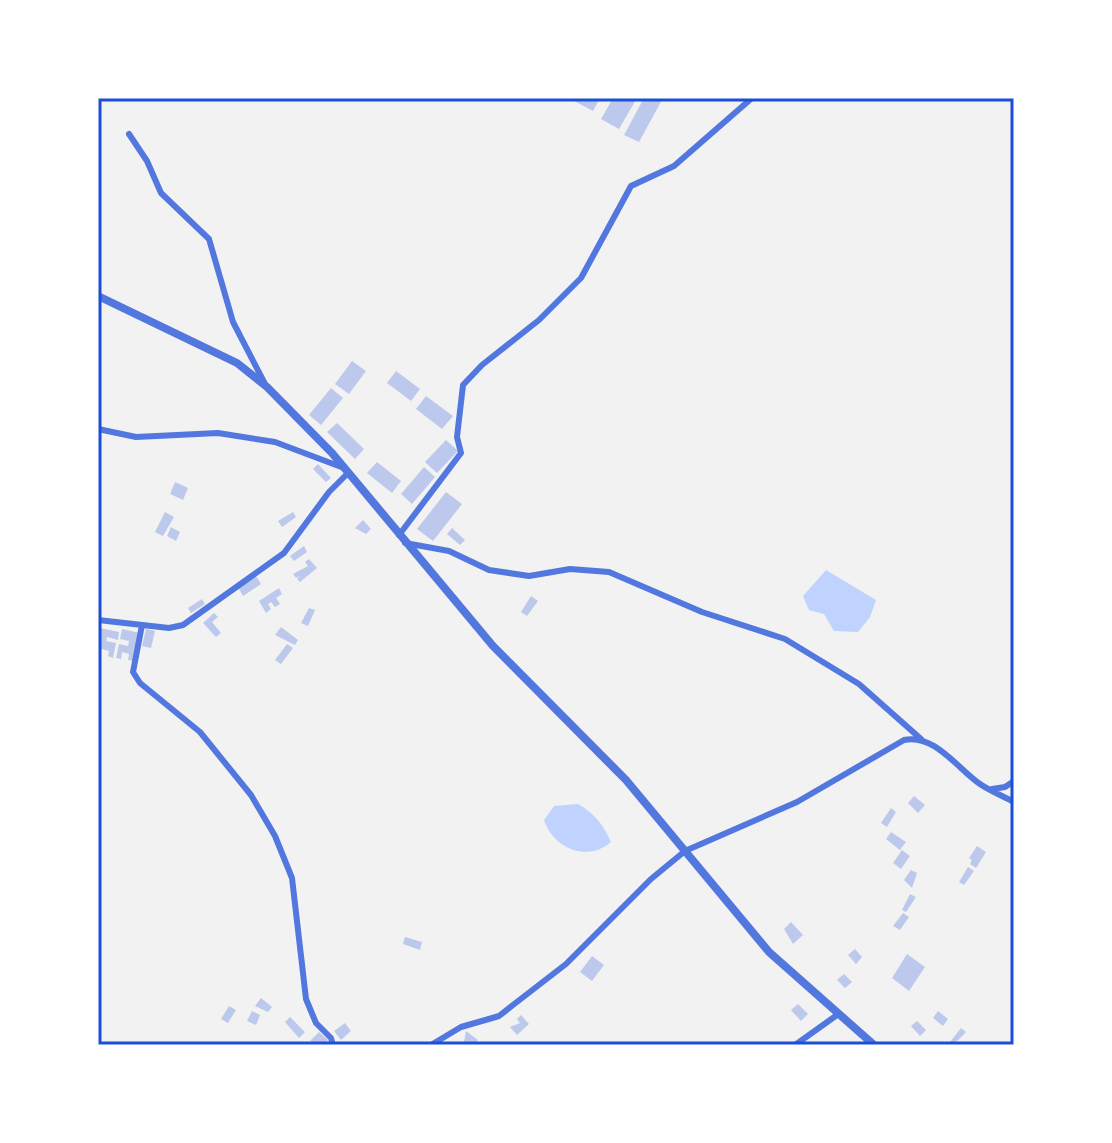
<svg xmlns="http://www.w3.org/2000/svg" width="1112" height="1143" font-family="'Fira Sans',sans-serif">
<rect width="100%" height="100%" fill="#f2f2f2"/>
<path fill="#bfd3fe" d="M826,570L876,600L870,617L858,632L834,631L824,614L809,610L803,596Z
M578,804C595,814 603,824 611,842C587,863 553,848 544,820L554,806Z"/>
<path fill="#bdc9ec" d="M576,98H600L593,111L574,101Z
M613,98H637L619,129L601,119Z
M644,98H663L639,142L624,135Z
M352,361L366,371L349,394L335,384Z
M396,371L420,389L411,401L387,383Z
M331,388L343,398L321,425L309,415Z
M426,396L453,416L442,429L416,409Z
M337,423L364,449L355,459L327,432Z
M446,440L458,451L437,473L425,462Z
M377,462L401,481L392,493L367,473Z
M318,464L331,478L326,482L313,469Z
M424,467L435,477L412,504L401,494Z
M175,482L188,488L183,500L170,494Z
M446,492L462,504L433,541L417,529Z
M165,512L174,517L163,536L155,532Z
M293,512L296,517L282,527L278,521Z
M363,520L371,529L366,534L355,528Z
M171,527L180,532L176,541L167,536Z
M452,528L465,540L460,545L447,534Z
M304,546L307,552L294,561L290,556Z
M309,559L317,568L300,582L297,579L300,576L296,578L293,574L308,566L305,562Z
M256,576L261,584L243,596L238,587Z
M279,588L282,594L276,598L280,604L275,607L271,602L268,604L271,609L266,613L259,601Z
M531,596L538,601L527,616L521,612Z
M202,599L205,604L191,613L188,608Z
M309,608L315,610L308,626L301,623Z
M214,613L218,617L212,622L221,633L216,637L203,623Z
M281,627L298,640L295,645L275,635Z
M100,628L119,632L118,640L107,637L106,641L116,643L113,658L108,656L109,651L102,649L98,655Z
M122,629L140,633L134,661L128,660L129,654L122,652L121,659L116,658L119,644L128,646L129,641L120,639Z
M146,629L155,631L151,648L142,646Z
M287,644L293,648L281,664L275,660Z
M914,796L925,805L918,813L908,803Z
M891,808L896,812L887,827L881,823Z
M891,832L906,842L900,850L886,839Z
M977,846L986,852L976,868L970,864L972,860L969,858Z
M902,850L910,856L901,869L893,863Z
M968,867L974,871L964,885L959,882Z
M911,870L917,873L912,888L904,880Z
M910,894L916,897L906,912L902,910Z
M903,913L909,917L900,930L893,926Z
M791,922L803,935L793,944L784,929Z
M405,937L422,942L420,950L403,944Z
M855,949L862,957L856,964L848,955Z
M907,954L925,967L909,991L892,978Z
M592,956L604,965L592,981L580,972Z
M844,974L852,982L845,988L837,980Z
M261,998L272,1007L268,1012L255,1006Z
M798,1004L808,1014L801,1021L791,1010Z
M229,1006L236,1010L228,1023L221,1019Z
M252,1011L260,1015L256,1025L247,1021Z
M938,1011L948,1019L943,1026L933,1018Z
M521,1015L529,1024L517,1035L510,1027L520,1023L517,1019Z
M290,1017L305,1032L299,1038L285,1022Z
M917,1021L926,1030L920,1036L911,1026Z
M345,1023L351,1031L341,1040L334,1031Z
M961,1028L966,1032L953,1045L950,1042Z
M466,1031L478,1040L474,1045L464,1042Z
M319,1032L328,1040L324,1045L310,1041Z"/>
<g fill="none" stroke-linecap="round" stroke-linejoin="round">
<path stroke="#5277de" stroke-width="6" d="M129,134L147,161L161,193L209,239L233,322L265,384
M98,429L136,437L218,433L275,442L344,468
M399,535L461,453L457,437L463,385L482,365L539,320L581,278L631,186L674,166L752,98
M405,543L449,551L489,570L529,576L570,569L609,572L702,612L785,639L859,684L921,739
M98,620L169,628L183,625L284,553L329,492L348,473
M142,625L133,672L140,683L200,732L251,795L275,836L292,878L306,999L316,1023L331,1038L333,1045
M992,789L1005,787L1014,781
M431,1045L461,1027L499,1016L513,1005L566,964L651,879L685,851L797,802L904,740C934,733 958,769 980,784C990,791 1003,796 1014,802
M795,1045L837,1015"/>
<path stroke="#5277de" stroke-width="8" d="M98,296L237,363L267,387L332,453L493,646L626,780L769,952L874,1045"/>
</g>
<rect width="1112" height="1143" fill="none" stroke="#ffffff" stroke-width="200"/>
<rect x="100" y="100" width="912" height="943" fill="none" stroke="#1d4ed8" stroke-width="3"/>
</svg>
